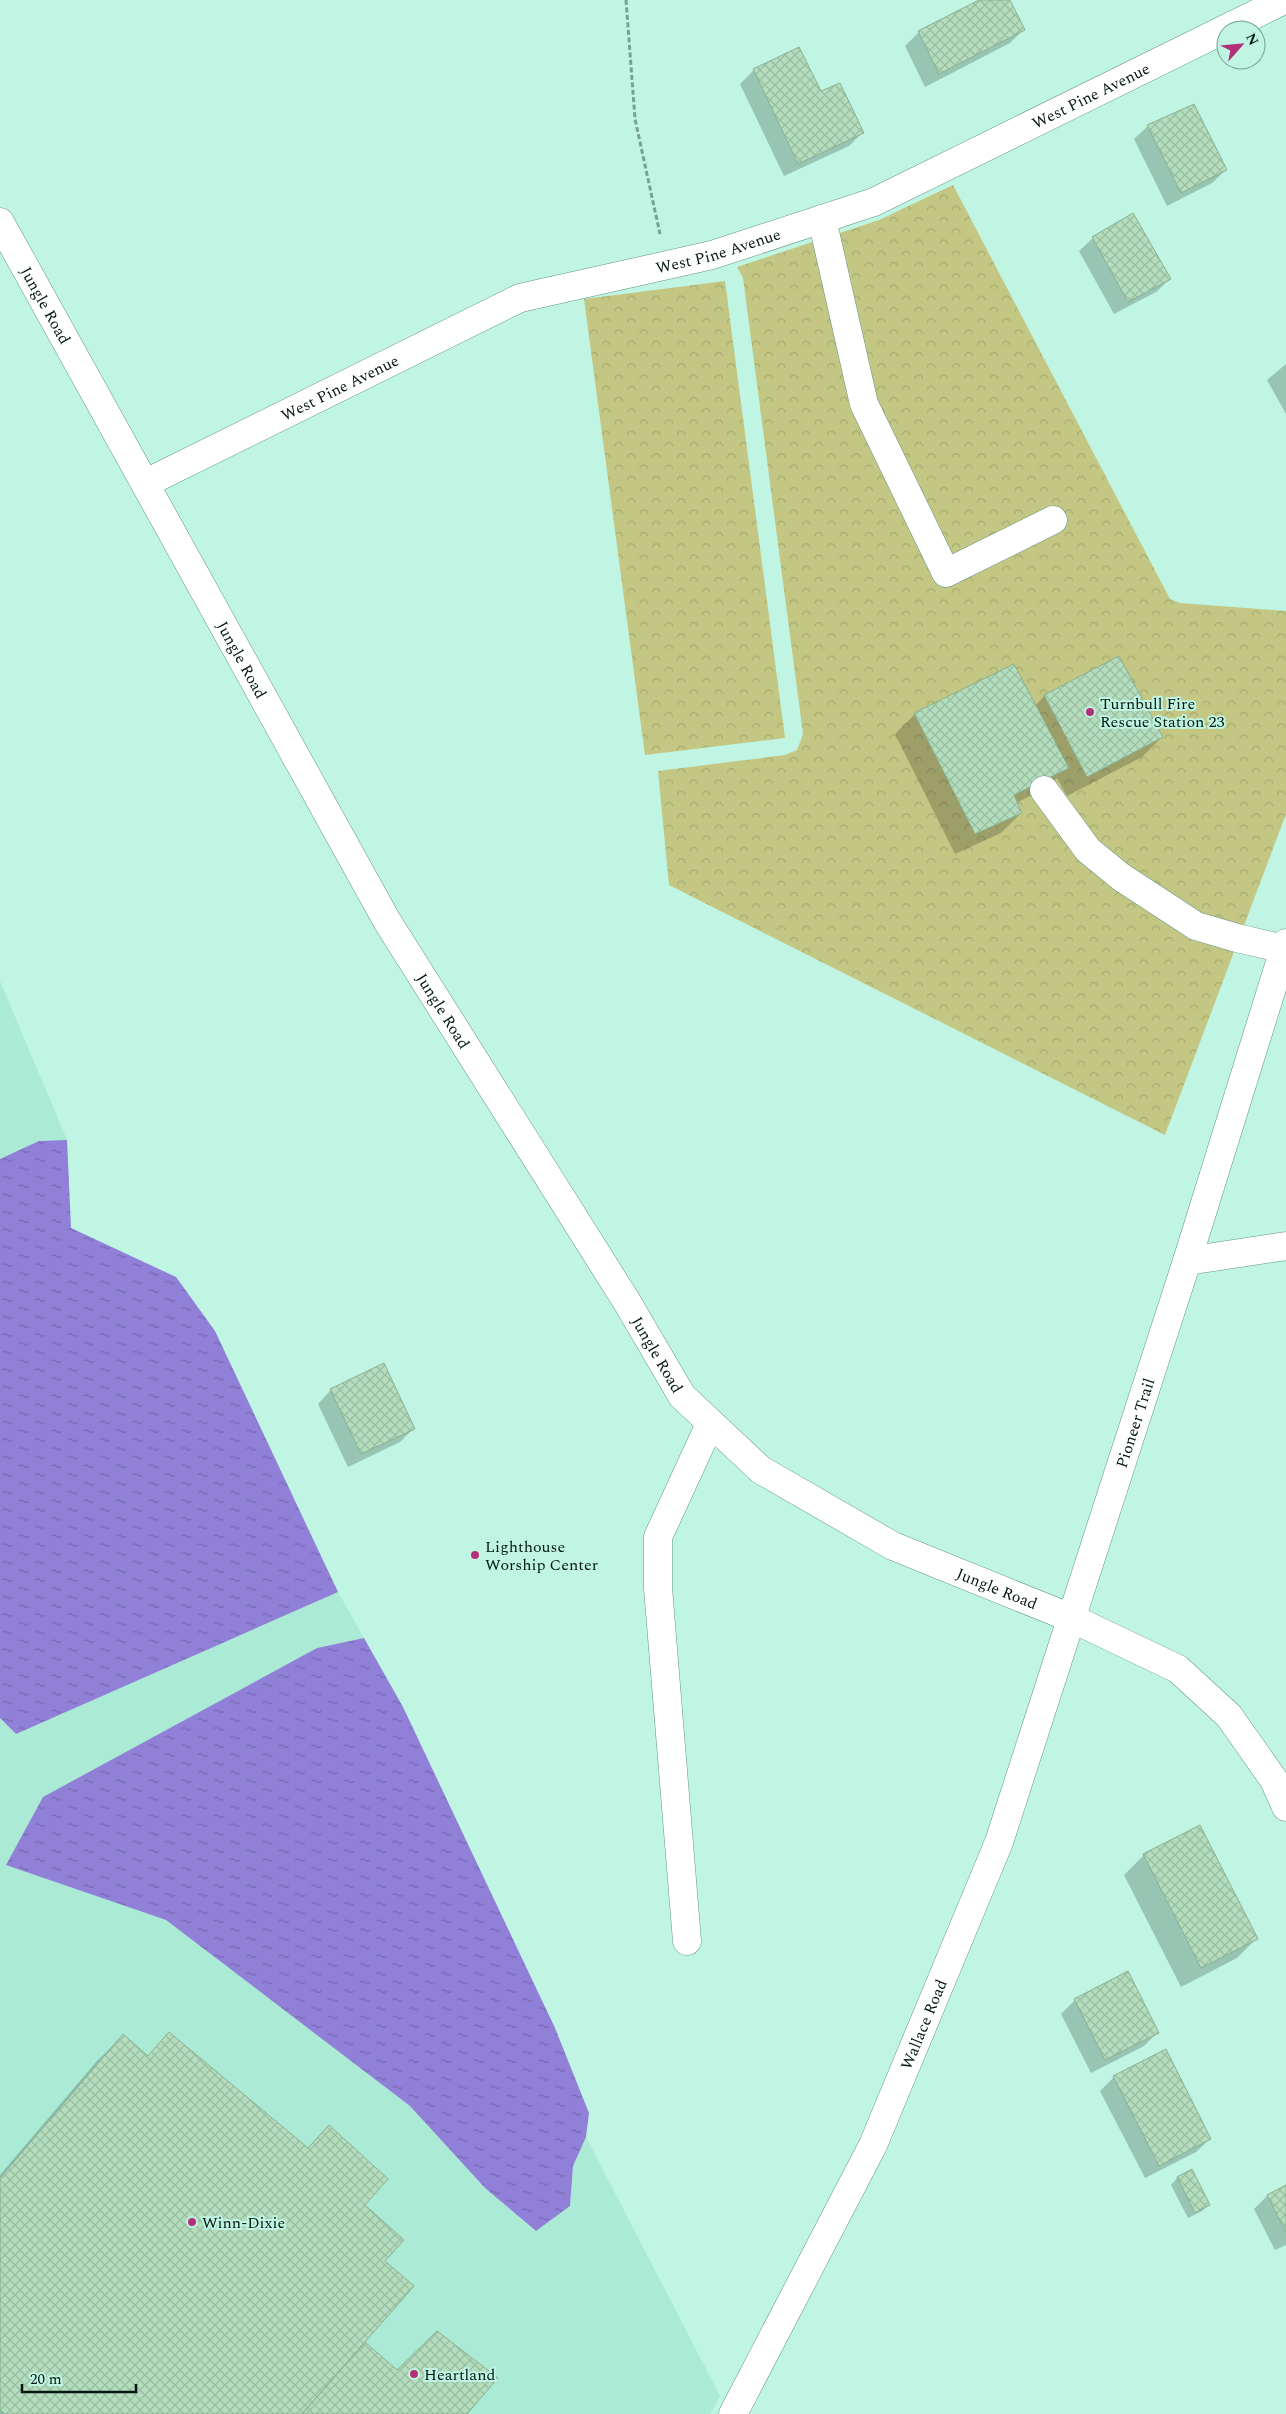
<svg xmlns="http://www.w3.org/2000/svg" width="1286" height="2414" font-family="Spectral,serif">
<defs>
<pattern id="park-crowns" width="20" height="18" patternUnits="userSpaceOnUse" patternTransform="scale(1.25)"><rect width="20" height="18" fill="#c3c783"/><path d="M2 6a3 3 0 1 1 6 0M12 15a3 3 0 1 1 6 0" fill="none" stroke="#a6aa70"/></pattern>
<pattern id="water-ripples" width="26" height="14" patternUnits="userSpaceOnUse" patternTransform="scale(1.25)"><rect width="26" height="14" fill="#9180d8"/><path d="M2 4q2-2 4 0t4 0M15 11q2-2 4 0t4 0" fill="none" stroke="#7468ae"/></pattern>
<pattern id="building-cross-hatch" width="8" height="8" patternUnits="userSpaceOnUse" patternTransform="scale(1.25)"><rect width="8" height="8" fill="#b4ddbd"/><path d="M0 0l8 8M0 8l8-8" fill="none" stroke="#99bda1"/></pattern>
</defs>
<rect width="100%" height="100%" fill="#bff5e2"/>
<path fill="#abead4" d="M0,981L67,1140L39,1141L0,1159Z
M338,1592L364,1638L317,1648L7,1865L166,1920L410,2106L485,2188L535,2231L570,2206L573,2166L586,2137L720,2396L710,2414H0V1718L16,1734Z"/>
<path fill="url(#park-crowns)" d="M953,185L1170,599L1180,603L1286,611V814L1165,1135L669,885L658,771L785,755L797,750L803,734L743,278L737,267L879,220Z
M725,281L785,738L645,755L584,299Z"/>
<path fill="url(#water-ripples)" d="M67,1140L71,1228L176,1277L215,1331L338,1592L16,1734L0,1718V1159L39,1141Z
M364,1638L403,1707L555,2028L589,2113L586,2137L573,2166L570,2206L536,2231L485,2188L410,2106L166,1920L6,1865L43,1797L317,1648Z"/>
<path fill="#0003" d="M982,0H1008L1023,30L1010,43L925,87L905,46L919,32Z
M754,70L821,93L862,133L849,146L784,176L740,84Z
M1148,126L1226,170L1212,183L1167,206L1134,139Z
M1093,238L1170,279L1156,292L1114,314L1079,251Z
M1286,364V414L1267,380Z
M1118,657L1162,737L1142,757L1067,796L1057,778L1048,787L1016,803L1021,813L1001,833L955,854L895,734L915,714L1035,706L1044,696Z
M331,1390L413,1429L400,1442L348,1467L318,1404Z
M1200,1827L1257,1938L1237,1958L1181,1987L1124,1875L1144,1855Z
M1075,2000L1158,2032L1144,2046L1091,2073L1061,2014Z
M169,2034L307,2149L329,2127L363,2205L383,2261L358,2348L466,2414H0V2175L97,2061L123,2036L147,2057Z
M1114,2077L1210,2139L1196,2152L1145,2178L1100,2091Z
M1192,2171L1209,2204L1202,2211L1188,2218L1171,2185L1177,2178Z
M1286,2186V2245L1275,2250L1254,2209L1267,2196Z"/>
<path fill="url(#building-cross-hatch)" stroke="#89b092" d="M979,0H1010L1025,30L939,74L918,31Z
M799,47L821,91L840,83L864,133L798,164L753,69Z
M1194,104L1227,170L1181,193L1147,125Z
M1133,213L1171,279L1128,302L1092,237Z
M1119,656L1163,737L1087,777L1044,695Z
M1014,664L1069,768L1014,795L1022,813L975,834L914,713Z
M384,1363L415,1429L361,1454L330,1389Z
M1200,1825L1258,1939L1201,1968L1143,1854Z
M1128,1971L1159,2033L1105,2060L1074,1999Z
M169,2032L308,2148L329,2125L388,2179L365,2205L404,2240L385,2261L414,2286L302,2414H5L0,2410V2178L123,2034L148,2056Z
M1166,2049L1211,2139L1159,2166L1113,2076Z
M1192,2169L1210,2205L1195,2213L1177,2177Z
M1286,2185V2232L1267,2195Z
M437,2331L498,2378L467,2414H302L365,2342L397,2370Z"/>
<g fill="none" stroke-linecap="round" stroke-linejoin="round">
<g stroke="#649786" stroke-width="29">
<g id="minor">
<path d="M822,219L864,404L946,573L1053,520"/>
<path id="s1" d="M0,222L387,921L627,1302L682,1396L761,1470L893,1546L1071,1618L1178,1669L1229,1716L1274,1780L1286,1807"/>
<path id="s2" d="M146,483L520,298L712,255L874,202L1284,0"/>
<path d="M1044,790L1088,850L1121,877L1196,926L1237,938L1284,949"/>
<path d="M1187,1261L1286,1246"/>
<path d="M687,1941L658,1588V1537L710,1424"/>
<path id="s3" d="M733,2414L873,2145L999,1842L1187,1261L1286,943"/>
</g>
</g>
<path stroke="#78a193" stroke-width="3" stroke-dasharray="5 2.5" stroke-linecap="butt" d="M626,0L635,119L660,234"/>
<use href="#minor" stroke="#fff" stroke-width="28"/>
</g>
<g fill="#b33079" stroke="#bff5e2" stroke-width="2">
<circle cx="1090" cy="712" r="5"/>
<circle cx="475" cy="1555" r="5"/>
<circle cx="192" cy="2222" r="5"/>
<circle cx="414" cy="2374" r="5"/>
</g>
<g text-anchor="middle" stroke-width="4" stroke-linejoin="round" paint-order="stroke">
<g font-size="16" fill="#041811" stroke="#bff5e2">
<text dy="6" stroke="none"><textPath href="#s2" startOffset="1026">West Pine Avenue</textPath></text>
<text dy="6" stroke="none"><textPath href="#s2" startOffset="621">West Pine Avenue</textPath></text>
<text dy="6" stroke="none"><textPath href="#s1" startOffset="95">Jungle Road</textPath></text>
<text dy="6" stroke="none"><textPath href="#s2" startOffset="216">West Pine Avenue</textPath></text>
<text dy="6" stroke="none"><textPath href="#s1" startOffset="500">Jungle Road</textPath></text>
<text dy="6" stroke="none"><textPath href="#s1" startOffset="905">Jungle Road</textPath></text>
<text dy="6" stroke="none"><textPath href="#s1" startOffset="1310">Jungle Road</textPath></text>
<text dy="6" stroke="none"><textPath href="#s3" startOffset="1072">Pioneer Trail</textPath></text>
<text dy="6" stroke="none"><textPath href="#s1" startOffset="1731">Jungle Road</textPath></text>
<text dy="6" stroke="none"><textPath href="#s3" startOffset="434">Wallace Road</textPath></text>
</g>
<g font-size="16" fill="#041811" stroke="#bff5e2" text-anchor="start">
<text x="1100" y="709">Turnbull Fire<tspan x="1100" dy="18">Rescue Station 23</tspan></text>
<text x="485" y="1552">Lighthouse<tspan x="485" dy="18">Worship Center</tspan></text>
<text x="202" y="2228">Winn-Dixie</text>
<text x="424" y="2380">Heartland</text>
</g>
</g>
<g transform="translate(1241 45) rotate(63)"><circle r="24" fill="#bff5e2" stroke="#749d8e"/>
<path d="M0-4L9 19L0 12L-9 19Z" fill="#b33079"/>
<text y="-8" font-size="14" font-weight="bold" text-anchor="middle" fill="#041811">N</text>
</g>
<path d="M22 2384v8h114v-8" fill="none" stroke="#041811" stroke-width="2.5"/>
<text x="30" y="2384" font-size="15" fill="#041811" stroke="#bff5e2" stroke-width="4" paint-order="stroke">20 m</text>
</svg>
